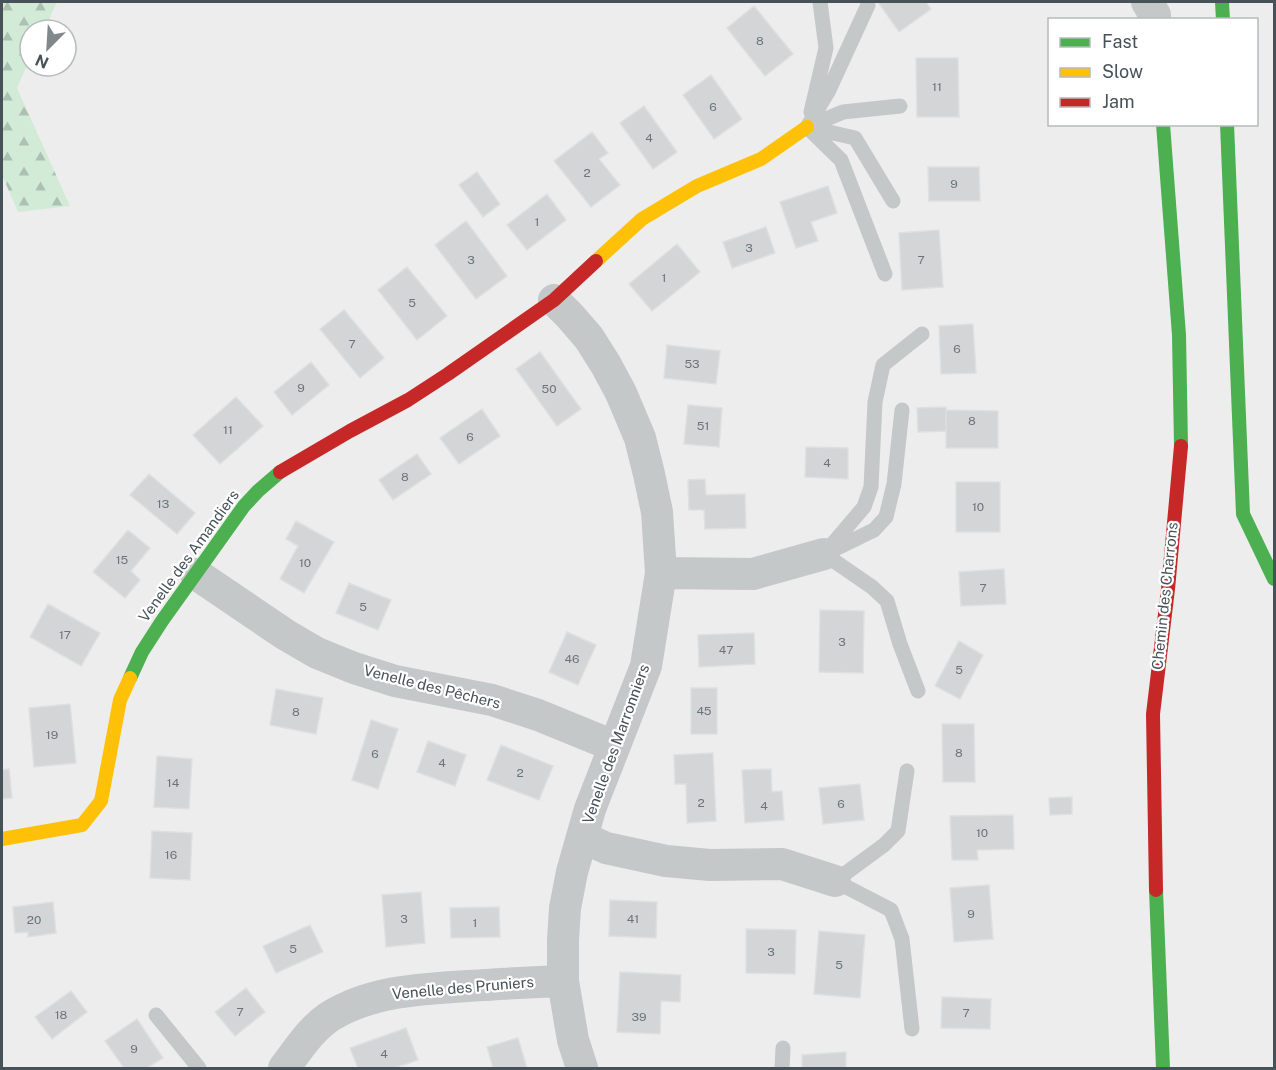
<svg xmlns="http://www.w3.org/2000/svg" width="1276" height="1070" font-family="'Public Sans',sans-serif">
<defs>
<pattern id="forest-firs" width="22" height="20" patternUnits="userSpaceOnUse" patternTransform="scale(1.5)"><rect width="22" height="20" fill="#d2ebd7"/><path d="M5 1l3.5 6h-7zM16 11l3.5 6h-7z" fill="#acc1b1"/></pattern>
</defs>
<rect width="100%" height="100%" fill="#ededed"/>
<path fill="url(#forest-firs)" d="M2,2H57L44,30H30V59L17,88L70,206L18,212L2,175Z"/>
<path fill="#d3d5d6" stroke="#dedfe0" stroke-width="1.5" d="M878,2H926L931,9L899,32Z
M754,6L793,54L765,76L727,28Z
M916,58H958L959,117H917Z
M711,75L742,119L714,139L683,95Z
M644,106L677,152L653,169L620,123Z
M592,132L608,153L599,159L620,185L591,207L554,161Z
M928,167H979L980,201H929Z
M477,172L500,204L483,217L459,185Z
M828,186L837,213L811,222L818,241L796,248L780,202Z
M547,194L566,220L527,250L507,225Z
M466,221L507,276L476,299L435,245Z
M766,227L775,253L732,268L723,242Z
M939,230L943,287L902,290L899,233Z
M677,244L700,272L652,311L629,284Z
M407,267L447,316L417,340L378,290Z
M344,310L384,358L360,378L320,329Z
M973,324L976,373L941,374L939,326Z
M667,345L720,351L716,384L664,378Z
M540,352L581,409L557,426L516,369Z
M311,362L329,385L292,415L274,392Z
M236,397L263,426L220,464L193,435Z
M688,405L722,408L719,447L684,444Z
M946,407V431L918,432L917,408Z
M482,409L500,436L459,464L440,438Z
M946,410L998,411V448H946Z
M806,447L848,448V479L805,477Z
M417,454L431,474L393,500L379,480Z
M149,474L195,513L177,534L130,495Z
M705,479L706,495L745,494L746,528L705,529L704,510H689L688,480Z
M956,482H1000V532H956Z
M296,521L334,542L304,593L280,579L298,546L286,539Z
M128,530L150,548L131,571L140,580L125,598L93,572Z
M1004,569L1006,604L961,606L959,572Z
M349,583L391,600L378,630L336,613Z
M48,604L100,633L81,666L30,637Z
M820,610L864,611L863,673L819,672Z
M567,632L596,645L578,685L549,672Z
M754,633L755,664L699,667L698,635Z
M959,641L983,655L960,699L935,686Z
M691,688H717V734H691Z
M276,689L323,698L316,734L270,725Z
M70,704L76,763L34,767L29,708Z
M371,720L398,729L378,789L352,780Z
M942,724H974L975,782H943Z
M428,741L466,755L455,786L417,772Z
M501,745L553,766L539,800L487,780Z
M713,753L716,821L687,823L686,784H675L674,755Z
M157,756L192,759L189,809L154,807Z
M9,769L12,798L2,799V770Z
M771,769L772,792L782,791L784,820L745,823L742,770Z
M860,784L864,820L823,824L819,788Z
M1072,797V814L1050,815L1049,798Z
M1013,815L1014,849L977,850L978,860H952L950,816Z
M152,831L192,833L190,880L150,878Z
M989,885L993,939L954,942L950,888Z
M421,892L425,943L386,947L382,895Z
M610,900L657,902L656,938L609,936Z
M53,902L56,933L28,937V932L15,933L13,907Z
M499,907L500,937L451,938L450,908Z
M310,925L323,952L276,973L263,946Z
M746,929L796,930L795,974L746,973Z
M819,931L865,935L860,998L814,994Z
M620,972L681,975L680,1002L661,1001L660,1034L617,1032Z
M246,988L265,1012L235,1036L215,1012Z
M71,991L87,1012L52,1039L35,1017Z
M942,997L991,999L990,1029L941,1028Z
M137,1019L163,1058L147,1068H124L105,1041Z
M406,1028L418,1060L394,1068H358L350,1048Z
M518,1038L527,1068H493L487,1047Z
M846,1052V1068H802V1055Z"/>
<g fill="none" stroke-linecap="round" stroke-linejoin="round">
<path stroke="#c4c8c8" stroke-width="15" d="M811,112L826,48L820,2
M807,127L841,160L885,274
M807,127L828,92L868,5
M807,127L855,138L893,201
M807,127L843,112L900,106
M829,552L874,530L886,517L894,484L902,410
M824,554L864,507L871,487L875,402L883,365L922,334
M824,554L872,587L887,601L900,644L918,691
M907,771L898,831L884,845L835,881L891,910L902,939L912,1029
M156,1015L199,1068
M782,1068L783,1048"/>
<path stroke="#c4c8c8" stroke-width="32" d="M1147,2L1155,15V20
M554,300L570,316L589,338L606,365L621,393L640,438L649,474L657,512L661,573L646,666L590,809L572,872L565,908L563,940V981L573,1040L582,1068
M661,573L753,574L824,554
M196,574L286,635L317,653L354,668L395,681L492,700L538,715L614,746
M582,837L606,848L666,861L710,865L782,864L835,881
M284,1068C298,1050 310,1030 329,1017C370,991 420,989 467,986C499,984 531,982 563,981"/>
<path stroke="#4caf50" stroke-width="14" d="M1222,2L1223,20
M1163,124L1179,335L1181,446
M1227,124L1243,514L1274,579
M130,678L142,652L162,621L244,506L258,491L280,472
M1156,890L1163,1068"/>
<path stroke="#ffc107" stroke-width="14" d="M596,261L642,219L697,186L761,159L807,127
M2,839L82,825L101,801L120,700L130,678"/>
<path stroke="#c62828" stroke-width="14" d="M280,472L350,431L408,400L448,374L554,300L596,261
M1156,890L1153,714L1168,589L1181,446"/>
</g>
<g text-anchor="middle" stroke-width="4.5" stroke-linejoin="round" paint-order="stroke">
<g font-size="12" fill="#6b7478">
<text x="760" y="45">8</text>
<text x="937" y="91">11</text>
<text x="713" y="111">6</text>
<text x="649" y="142">4</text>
<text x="587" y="177">2</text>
<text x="954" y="188">9</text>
<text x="537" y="226">1</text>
<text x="749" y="252">3</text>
<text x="471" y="264">3</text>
<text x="921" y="264">7</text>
<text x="664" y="282">1</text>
<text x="412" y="307">5</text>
<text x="352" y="348">7</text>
<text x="957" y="353">6</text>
<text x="692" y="368">53</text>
<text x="301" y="392">9</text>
<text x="549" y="393">50</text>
<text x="972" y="425">8</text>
<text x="703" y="430">51</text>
<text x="228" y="434">11</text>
<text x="470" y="441">6</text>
<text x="827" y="467">4</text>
<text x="405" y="481">8</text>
<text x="163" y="508">13</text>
<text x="978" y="511">10</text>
<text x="122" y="564">15</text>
<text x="305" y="567">10</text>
<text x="983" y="592">7</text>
<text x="363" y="611">5</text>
<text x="65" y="639">17</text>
<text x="842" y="646">3</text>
<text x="726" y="654">47</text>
<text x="572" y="663">46</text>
<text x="959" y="674">5</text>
<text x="704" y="715">45</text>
<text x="296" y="716">8</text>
<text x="52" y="739">19</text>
<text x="959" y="757">8</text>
<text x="375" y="758">6</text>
<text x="442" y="767">4</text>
<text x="520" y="777">2</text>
<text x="173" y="787">14</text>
<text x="701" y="807">2</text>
<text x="841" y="808">6</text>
<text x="764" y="810">4</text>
<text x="982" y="837">10</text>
<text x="171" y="859">16</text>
<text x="971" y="918">9</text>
<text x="404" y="923">3</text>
<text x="633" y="923">41</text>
<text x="34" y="924">20</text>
<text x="475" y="927">1</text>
<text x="293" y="953">5</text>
<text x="771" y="956">3</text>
<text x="839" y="969">5</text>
<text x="240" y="1016">7</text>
<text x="966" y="1017">7</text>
<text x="61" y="1019">18</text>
<text x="639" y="1021">39</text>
<text x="134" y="1053">9</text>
<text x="384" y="1058">4</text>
</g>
<g font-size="15" fill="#465257" stroke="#fff">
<text transform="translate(189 556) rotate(-54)" y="5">Venelle des Amandiers</text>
<text transform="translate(1165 596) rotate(-84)" y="5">Chemin des Charrons</text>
<text transform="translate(432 687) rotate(14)" y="5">Venelle des Pêchers</text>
<text transform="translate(616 744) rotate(-70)" y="5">Venelle des Marronniers</text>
<text transform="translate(463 988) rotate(-5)" y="5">Venelle des Pruniers</text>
</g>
</g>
<rect width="1276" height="1070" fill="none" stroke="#465257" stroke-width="6"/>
<rect x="1048" y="18" width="210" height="108" fill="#ffffff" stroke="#b5babc" stroke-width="1.5"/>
<rect x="1060" y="38" width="30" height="9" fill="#4caf50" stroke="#b5babc" stroke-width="1.5"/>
<text x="1102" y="48" font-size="18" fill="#465257">Fast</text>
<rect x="1060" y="68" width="30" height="9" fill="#ffc107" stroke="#b5babc" stroke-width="1.5"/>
<text x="1102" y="78" font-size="18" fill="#465257">Slow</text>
<rect x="1060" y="98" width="30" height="9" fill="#c62828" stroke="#b5babc" stroke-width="1.5"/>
<text x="1102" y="108" font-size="18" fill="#465257">Jam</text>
<g transform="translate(48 48) rotate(204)"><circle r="28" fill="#ffffff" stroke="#b5babc" stroke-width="1.5"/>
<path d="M0-4.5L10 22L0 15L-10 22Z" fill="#80888c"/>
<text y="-9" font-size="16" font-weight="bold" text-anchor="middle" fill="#465257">N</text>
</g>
</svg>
